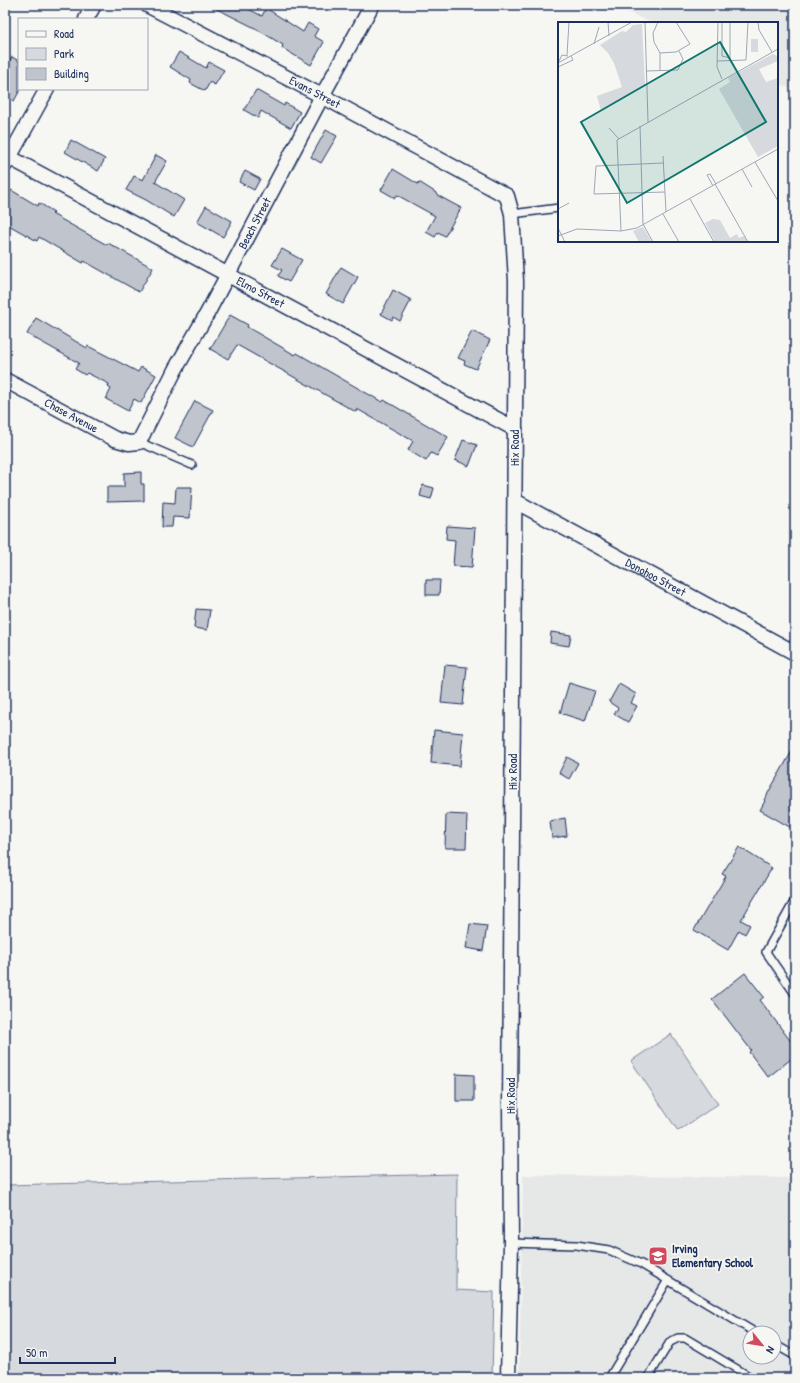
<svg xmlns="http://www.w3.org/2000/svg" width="800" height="1383" font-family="'Patrick Hand',sans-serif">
<rect width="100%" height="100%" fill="#f6f6f2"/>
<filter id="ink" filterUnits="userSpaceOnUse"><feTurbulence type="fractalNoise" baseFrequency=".025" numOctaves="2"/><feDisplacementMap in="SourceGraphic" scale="8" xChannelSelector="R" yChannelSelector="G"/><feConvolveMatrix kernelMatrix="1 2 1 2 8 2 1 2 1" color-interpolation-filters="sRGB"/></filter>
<g filter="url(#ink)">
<path fill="#e6e7e7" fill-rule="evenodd" d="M614,5H795V91L777,83V23H651Z
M523,1175L795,1178V1378H519ZM750,1333H774V1357H750Z"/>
<path fill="#d6d9dd" stroke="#78849e" d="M795,415V640L791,638Z
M671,1034L718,1104L678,1131L631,1061Z
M457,1174L456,1290L494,1292L492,1378H5V1185Z"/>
<path fill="#c0c4cd" stroke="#1b2f5e" d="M209,5H241L262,16L266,8L303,32L308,23L318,29L314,36L324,42L311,65L282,48L283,45L255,28Z
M179,52L206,68L209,62L224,70L215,85L210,82L205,91L190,83L191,80L170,67Z
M12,57L19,61V92L14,101L5,96V68Z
M256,90L284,106L285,103L300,112L291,128L261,111L258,118L244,110Z
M326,130L337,136L321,163L311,157Z
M71,140L105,159L98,171L65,152Z
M156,155L167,161L155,182L184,200L174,217L146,200L126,190L134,176L143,180Z
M393,169L418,184L419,182L438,194L437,195L461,208L445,236L438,232L435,237L426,232L435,216L397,195L395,198L381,190Z
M245,171L260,179L254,190L239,182Z
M11,190L38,206L39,203L54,212L52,214L82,231L107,245L108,243L153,268L139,292L84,261L83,263L39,237L37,241L5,223V202Z
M206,206L232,221L223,237L197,222Z
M282,249L302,260L289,282L278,276L282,270L272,265Z
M341,267L358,277L343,304L326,294Z
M393,290L411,300L400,321L393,317L392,320L381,314Z
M230,315L248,325L247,327L295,355L297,353L382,402L384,400L448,437L437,456L431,453L426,461L408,450L413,441L357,409L356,412L237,345L228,359L210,349Z
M36,318L87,348L88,346L138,372L141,367L156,375L141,403L134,399L128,411L106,399L111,389L108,387L109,384L87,373L85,375L75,369L79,363L27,334Z
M472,331L490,340L476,369L464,364L465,361L458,358Z
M195,401L213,410L193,447L175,438Z
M463,440L477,445L469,466L455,460Z
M141,472V484H144V501L107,502V487H124V473Z
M423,485L434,488L431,499L420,496Z
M176,487H192L190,518L173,517L172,527H162L163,502L175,503Z
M447,526L475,528L472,567L453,566L455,540L446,539Z
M426,580H440L439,595H426Z
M196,609L210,610L207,630L194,628Z
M551,632L571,635L569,646L550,643Z
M445,665L467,667L463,705L441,703Z
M569,683L595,691L585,721L560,713Z
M619,684L636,694L631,703L637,706L628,722L614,714L618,708L609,702Z
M434,730L463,733L460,766L431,763Z
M795,746V830L760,810L765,801L764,800Z
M567,757L578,763L569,779L559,773Z
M446,814L467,815L466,848H445Z
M565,818L567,836L552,838L550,821Z
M739,847L772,868L741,920L750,925L745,934L739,930L728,950L694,930L726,876L722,874Z
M470,924L487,926L483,951L466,948Z
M745,973L764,997L760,1000L795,1047V1056L768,1077L749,1052L751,1050L712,999Z
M456,1074L474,1075V1101H456Z"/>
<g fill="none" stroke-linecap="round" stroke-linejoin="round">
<g stroke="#1b2f5e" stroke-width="10">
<path id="service" d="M512,214L559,208
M139,442L192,465
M795,900L766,952L795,994
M511,1243L576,1245L609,1250L641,1264L756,1333
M774,1344L795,1356
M609,1378L668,1280
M648,1378L670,1342L678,1338H685L752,1378"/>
</g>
<g stroke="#1b2f5e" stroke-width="17">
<g id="minor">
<path id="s1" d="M147,5L322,96L507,196L512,214L516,281L510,1106L511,1243L508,1378"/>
<path d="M86,19L94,5"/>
<path id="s2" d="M5,155L515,429"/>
<path d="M5,165L47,89"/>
<path id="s3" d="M5,380L115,439L129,443L139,442L175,370L208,312L322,96L372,5"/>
<path id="s4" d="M515,501L795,653"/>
</g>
</g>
<use href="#service" stroke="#f6f6f2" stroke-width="7"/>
<use href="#minor" stroke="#f6f6f2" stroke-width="14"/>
</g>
</g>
<defs>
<g id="school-square" transform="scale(1)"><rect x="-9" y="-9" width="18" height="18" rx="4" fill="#d1495b" stroke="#f6f6f2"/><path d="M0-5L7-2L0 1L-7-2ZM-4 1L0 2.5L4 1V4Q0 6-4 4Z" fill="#fff"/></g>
</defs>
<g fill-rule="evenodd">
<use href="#school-square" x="658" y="1256"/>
</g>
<g text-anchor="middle" stroke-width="3.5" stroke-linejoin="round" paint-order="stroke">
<g font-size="12" fill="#1b2f5e" stroke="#f6f6f2">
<text dy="4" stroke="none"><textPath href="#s1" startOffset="189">Evans Street</textPath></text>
<text dy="4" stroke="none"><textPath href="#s3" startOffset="397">Beach Street</textPath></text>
<text dy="4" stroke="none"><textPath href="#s2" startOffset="290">Elmo Street</textPath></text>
<text dy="4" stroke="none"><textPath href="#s3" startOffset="75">Chase Avenue</textPath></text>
<text transform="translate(515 448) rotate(-90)" y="4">Hix Road</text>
<text dy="4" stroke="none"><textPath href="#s4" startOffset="160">Donohoo Street</textPath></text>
<text transform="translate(513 772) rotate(-90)" y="4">Hix Road</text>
<text transform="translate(511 1096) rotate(-90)" y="4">Hix Road</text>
</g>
<g font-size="12" font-weight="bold" fill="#1b2f5e" stroke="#f6f6f2" text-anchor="start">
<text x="672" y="1253">Irving<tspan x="672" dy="14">Elementary School</tspan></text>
</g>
</g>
<g transform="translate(558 22)">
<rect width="220" height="220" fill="#f6f6f2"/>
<path d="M84,2L87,64L43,89L39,74L64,65L56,41L50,31L42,23L64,9L68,10L75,3ZM193,17H200V30H193ZM215,32L219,34L220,39L201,47L208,60L220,56V124L200,135L161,67L172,60L170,56ZM155,197L162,198L172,216L179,212L181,216L186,214L189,219L157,220L147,201ZM85,205L94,220H81L75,209Z" fill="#d6d9dd"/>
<path fill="none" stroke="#9ea6b7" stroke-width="1" d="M50,0L51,14M87,0L90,100M100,0L95,11L96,20L102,31L118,30L132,22L118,0M160,0L159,45L164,57M164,0V34L172,36M200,0L201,8L214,30M36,22L41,5M102,31V49M9,33L11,0M172,38V0M159,39L188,38L190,0M0,41L74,0M0,41L4,33L10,34M0,45L15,38L13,34M88,49L120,48L125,37L121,29M82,104L85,202L95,220M51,106L61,117M105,134L108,190M197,140L220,179M105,141L38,144L36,172L107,170M184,147L194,165M157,162L190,220M155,164L149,153L152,152L158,162M132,177L156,220M0,187L11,181M105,192L121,220M0,206L7,220M63,209L59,118L220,27M0,214L19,207L63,209L79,206L220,127"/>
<path fill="#0f766e" fill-opacity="0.15" stroke="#0f766e" stroke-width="2" d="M162,20L208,100L69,181L23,100Z"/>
<rect width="220" height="220" fill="none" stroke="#1b2f5e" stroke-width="2"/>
</g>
<rect width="800" height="1383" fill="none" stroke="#f6f6f2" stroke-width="20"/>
<rect x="10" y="10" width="780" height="1363" fill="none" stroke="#1b2f5e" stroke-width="1.5" filter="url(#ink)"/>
<rect x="18" y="18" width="130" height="72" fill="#f6f6f2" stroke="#9ea6b7"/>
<rect x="26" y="31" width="20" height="6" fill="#f6f6f2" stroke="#9ea6b7"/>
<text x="54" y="38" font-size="12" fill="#1b2f5e">Road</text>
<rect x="26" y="48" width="20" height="12" fill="#d6d9dd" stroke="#9ea6b7"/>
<text x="54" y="58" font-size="12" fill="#1b2f5e">Park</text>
<rect x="26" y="68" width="20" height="12" fill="#c0c4cd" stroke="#9ea6b7"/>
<text x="54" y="78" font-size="12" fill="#1b2f5e">Building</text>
<g transform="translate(762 1345) rotate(120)"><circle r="19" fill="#f6f6f2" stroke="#9ea6b7"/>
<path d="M0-3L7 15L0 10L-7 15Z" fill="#d1495b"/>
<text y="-6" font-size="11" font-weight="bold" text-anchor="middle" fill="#1b2f5e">N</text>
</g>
<path d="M20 1357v6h95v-6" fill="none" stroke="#1b2f5e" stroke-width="2"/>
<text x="26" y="1357" font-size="12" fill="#1b2f5e" stroke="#f6f6f2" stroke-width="3" paint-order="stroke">50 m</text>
</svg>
